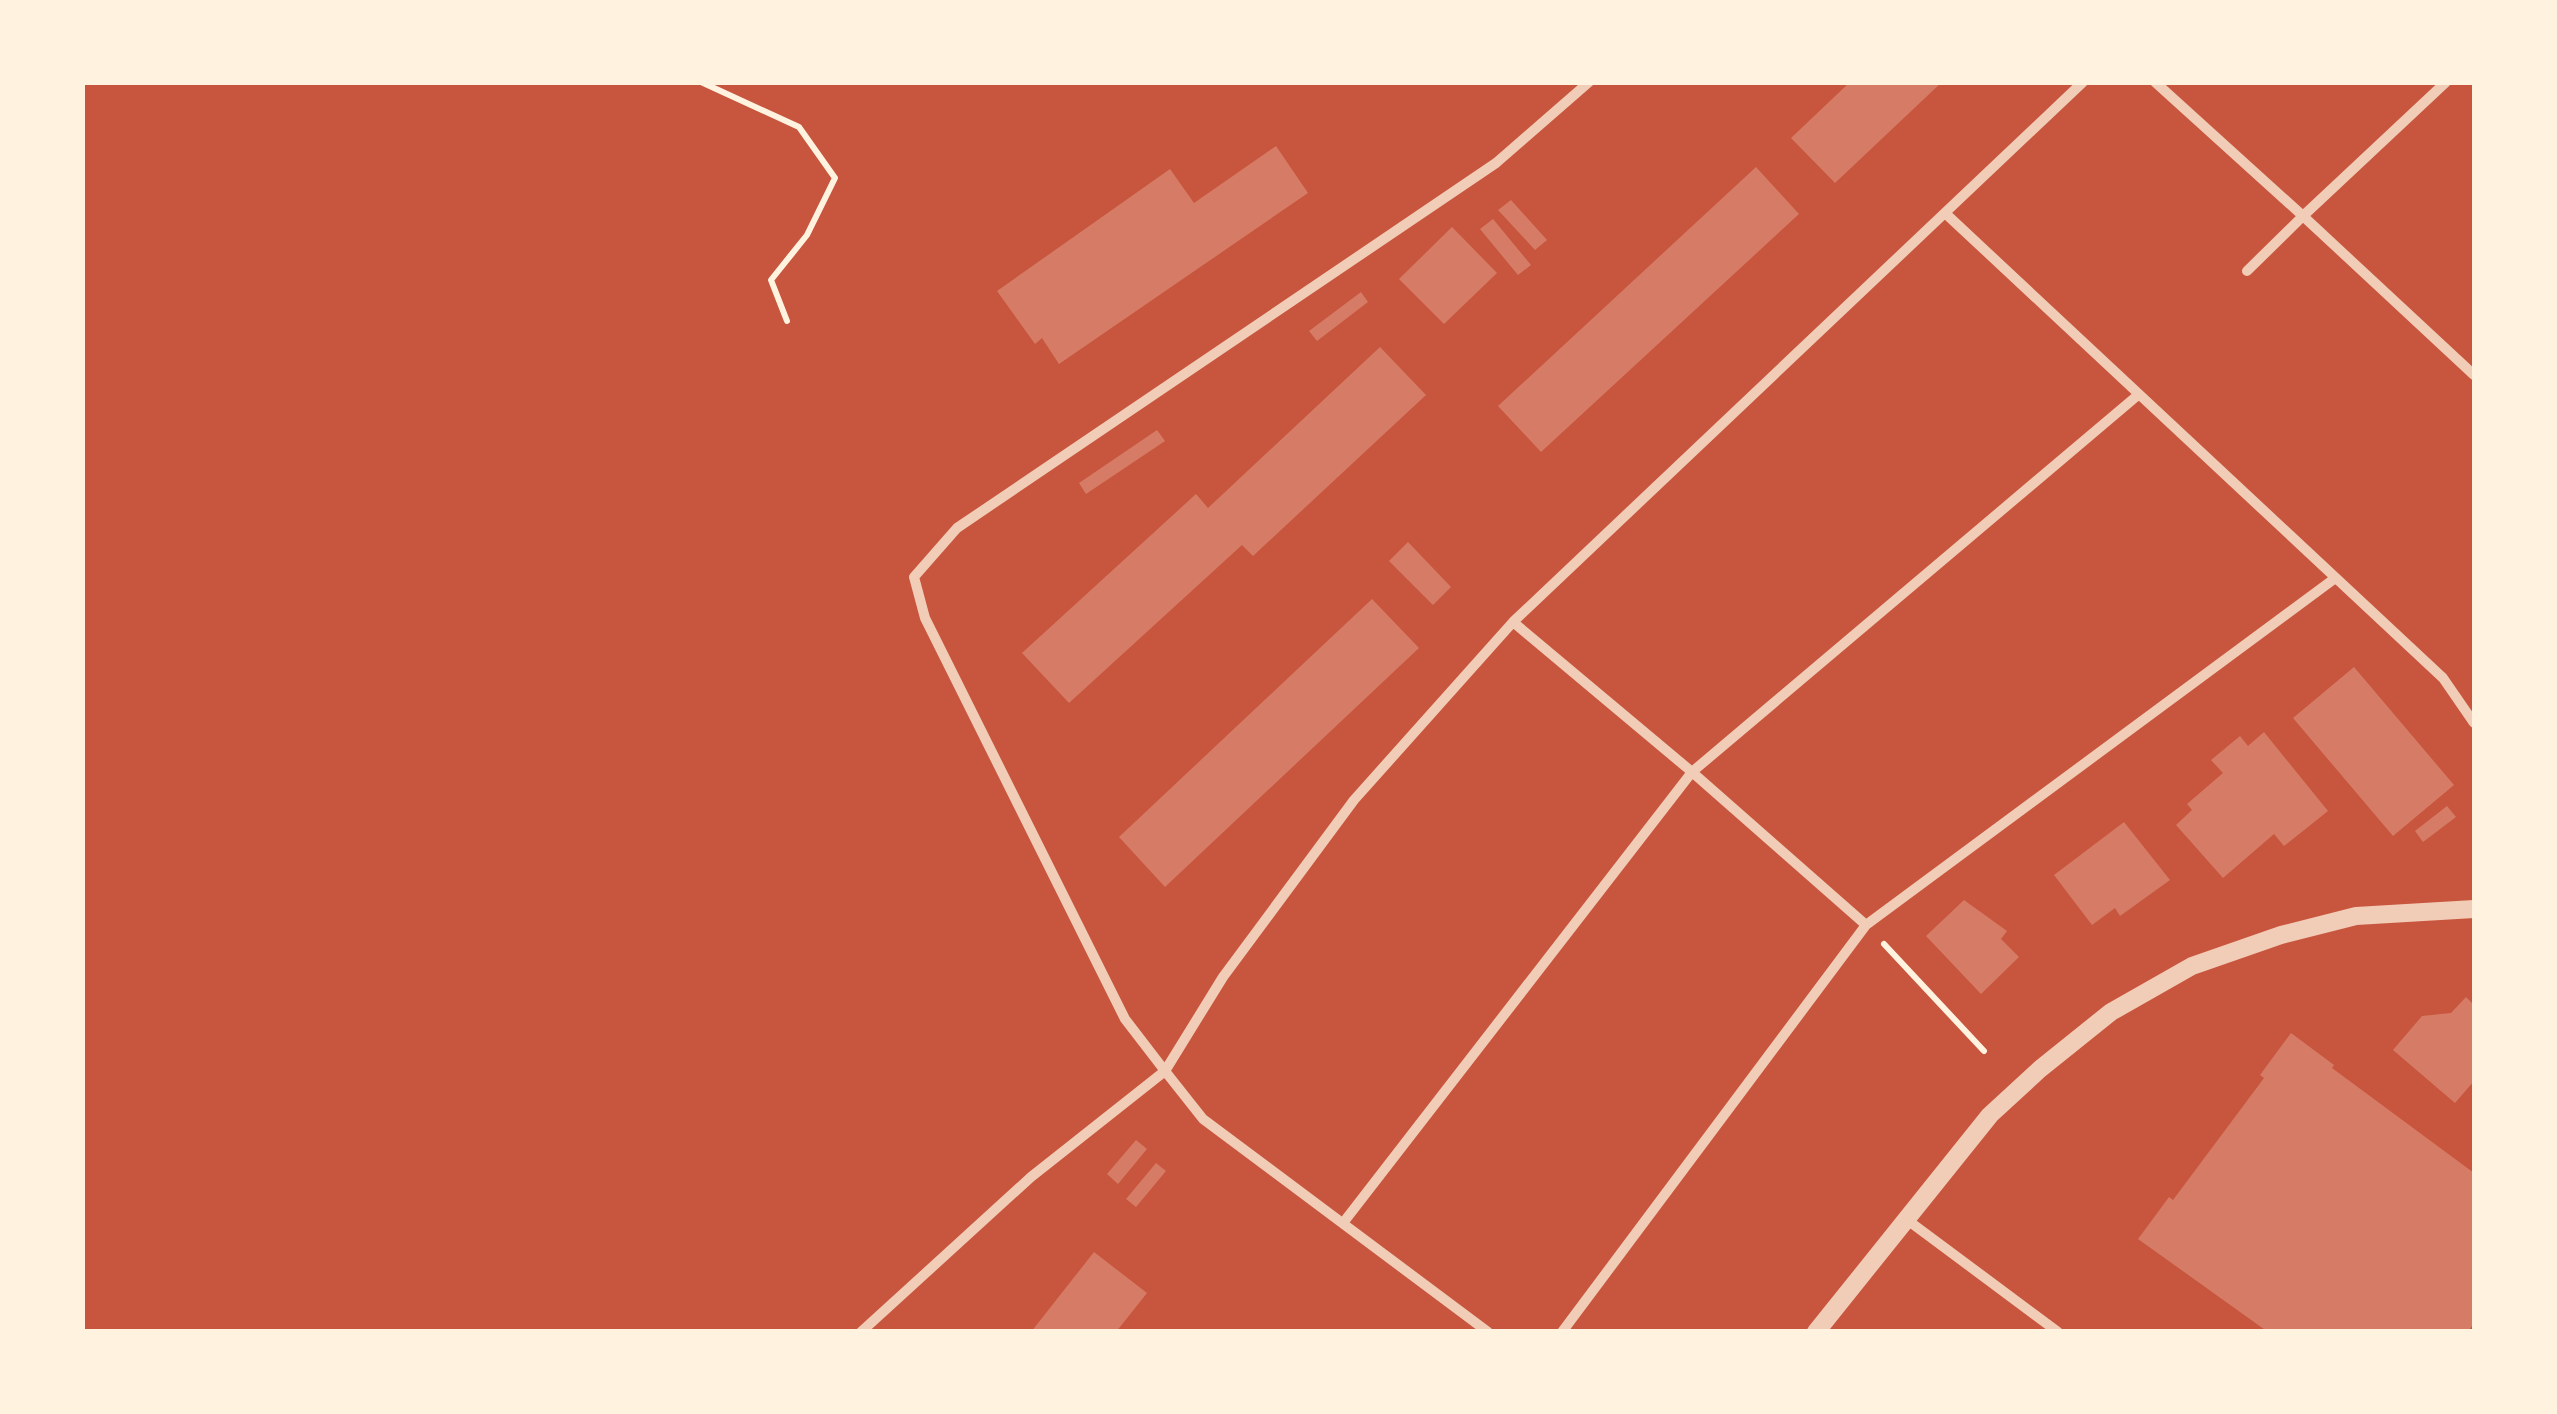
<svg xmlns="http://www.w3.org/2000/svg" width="2557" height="1414" font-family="'Fira Sans',sans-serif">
<rect width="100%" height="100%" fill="#c8553d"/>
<path fill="#d67c66" d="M1850,82H1942L1835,183L1791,138Z
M1276,146L1308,193L1059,364L1042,338L1035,344L997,291L1170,169L1194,203Z
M1756,167L1799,214L1541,452L1498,406Z
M1511,200L1547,240L1535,250L1498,210Z
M1493,219L1531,265L1518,275L1480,229Z
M1452,227L1497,273L1444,324L1399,279Z
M1361,292L1368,302L1317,341L1309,331Z
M1380,347L1426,395L1253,556L1242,545L1069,703L1022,653L1196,494L1208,508Z
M1157,430L1165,441L1086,494L1079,483Z
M1408,542L1451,587L1433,605L1389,561Z
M1372,599L1419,648L1165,887L1119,837Z
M2354,667L2454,785L2393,836L2293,718Z
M2264,732L2328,811L2284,846L2274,834L2223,878L2176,825L2192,810L2187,804L2223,773L2211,760L2240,736L2248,746Z
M2447,806L2456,817L2423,842L2415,831Z
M2124,822L2170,880L2120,916L2115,908L2092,925L2054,875Z
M1964,900L2007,931L2001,939L2019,957L1981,994L1926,936Z
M2466,997L2474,1005V1081L2455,1103L2393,1050L2422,1016L2451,1013Z
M2291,1033L2334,1065L2332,1068L2474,1173V1323L2468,1332H2268L2138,1239L2169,1197L2173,1200L2264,1078L2260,1075Z
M1136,1140L1147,1149L1118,1184L1107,1174Z
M1156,1163L1166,1171L1136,1207L1126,1199Z
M1094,1252L1147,1293L1116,1332H1031Z"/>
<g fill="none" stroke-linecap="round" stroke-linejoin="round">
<path stroke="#fff3e0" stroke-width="6" d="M701,82L799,127L835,178L807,235L771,280L787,321
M1884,944L1984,1051"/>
<path stroke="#f1ccb7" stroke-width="10" d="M2155,82L2303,216L2247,271
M2446,82L2303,216L2474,375
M1945,213L2443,678L2474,723
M1513,622L1692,772L1866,925
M1906,1219L2058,1332
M1343,1223L1692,772L2138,395
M861,1332L1031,1177L1165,1071L1223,977L1354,800L1513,622L2083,82
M1488,1332L1203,1119L1165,1071L1125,1019L925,618L914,577L957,528L1496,163L1589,82
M1562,1332L1866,925L2334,579"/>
<path stroke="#f1ccb7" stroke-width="18" d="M1816,1332L1990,1115L2040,1069L2111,1012L2192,966L2281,935L2356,916L2474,909"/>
</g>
<rect width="2557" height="1414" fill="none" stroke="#fff3e0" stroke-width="170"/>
</svg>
